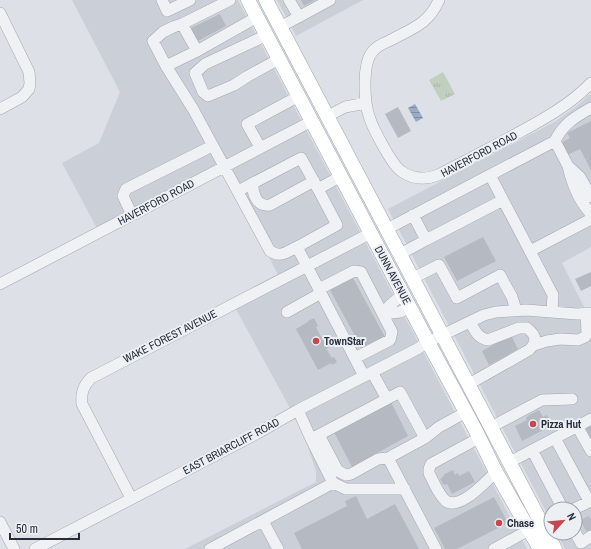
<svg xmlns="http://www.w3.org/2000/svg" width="591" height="549" font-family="'Archivo Narrow',sans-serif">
<defs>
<pattern id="park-tufts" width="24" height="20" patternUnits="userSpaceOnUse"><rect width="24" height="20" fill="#c1cfbf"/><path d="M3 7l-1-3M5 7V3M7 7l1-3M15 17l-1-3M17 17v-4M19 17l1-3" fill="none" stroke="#a6b2a5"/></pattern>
<pattern id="water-rules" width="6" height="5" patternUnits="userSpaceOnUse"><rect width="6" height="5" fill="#99abc5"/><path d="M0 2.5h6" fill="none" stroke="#7d8ca1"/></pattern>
</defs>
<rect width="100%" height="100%" fill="#dde0e6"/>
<path fill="#cbcfd8" d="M72,0H238L527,549H185L316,482V471L303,432L231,300L278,275L224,171L101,236L62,163L99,143L120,92Z
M277,0H363L296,36Z
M591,93V247L562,263L591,321V549H565L557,533H575V509H551V521L388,209L556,121L577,106Z"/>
<path fill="url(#park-tufts)" d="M443,72L455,94L441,101L429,80Z"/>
<path fill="url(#water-rules)" d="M415,104L423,118L416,122L408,108Z"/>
<path fill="#b5b9c2" d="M301,0H315L304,6Z
M220,14L226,26L196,42L189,29Z
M398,107L411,131L398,138L385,114Z
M591,121V170L580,149L565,156L559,144L570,138L567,133Z
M483,237L496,261L457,281L444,257Z
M591,272V286L581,291L575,279Z
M353,278L385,337L362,349L330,290Z
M314,318L318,326L316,327L321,337L326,334L332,346L326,349L332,358L334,357L337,362L332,365L331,363L318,370L296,329L308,322V321Z
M511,335L518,349L489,365L482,351Z
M391,402L408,436L352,467L334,432Z
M539,410L543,417L547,415L550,421L546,422L549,427L522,441L515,426L527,420L526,418L529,415Z
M591,424V438L585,427Z
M453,470L455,475L458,473L459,476L469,471L475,482L452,494L447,484L444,485L440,479L444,476L443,475Z
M356,496L367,519L395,504L419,549H302L294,533L347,506L345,501Z
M494,497L508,523L457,549H445L434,528Z
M591,518V532L588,534L582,522Z"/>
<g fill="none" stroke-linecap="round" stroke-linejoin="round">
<path stroke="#b9bcc4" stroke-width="11" stroke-dasharray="11 5.5" stroke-linecap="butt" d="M583,525L591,521"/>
<g stroke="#a3a7b0" stroke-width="12">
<path id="minor" d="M162,0L167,11L190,0
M230,0L182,24L173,27L163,32L153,41L166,66L193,109L270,251C281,258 286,252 297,247L364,376
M289,0L299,17
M439,0C428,25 411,29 389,41C384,43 377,46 373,51C362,63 364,101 369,116C372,127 392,165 401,171C412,179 425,180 438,175C462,163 486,150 509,138C538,122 568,107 591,83
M0,13L29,72L30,83L29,89L22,97L0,109
M182,24L197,51
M280,27L330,0
M267,35L205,64L195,73L203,92L208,96L234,85L248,76L279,59
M166,66L197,51L257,17
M328,116L345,107L366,103
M555,141L568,166L580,177L591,197
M260,147L247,124L299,96
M568,166C572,184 578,200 591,214
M490,175L503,200
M253,183C252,194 257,207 270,205L314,181
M238,191L301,158L318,189
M132,215L123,196L126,189L212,146
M413,215L426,240L503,200L553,295L552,311
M387,229L555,141C563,124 575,117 591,108
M297,247L337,225L318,189L341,176
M530,251L591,219
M400,254L426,240
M413,278L439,265L457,298L500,275L512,297L516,310
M0,284L312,121
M319,289L354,271L361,272L392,332L390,340L355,358
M403,294L390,305L383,314L400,312L410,307
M287,312L321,293
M534,345L547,341L560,339L578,340L585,337L587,333L586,313
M372,372L387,399L400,392L425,438L388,458L436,549
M469,384L529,350C538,341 536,335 527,328H519L488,340C478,338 475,331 470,322
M387,399L311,439L333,483L346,489H405
M298,410L311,439
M577,426L591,451
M491,427L542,400L572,399
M319,435L338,471L346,475L351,474L378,459L388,458
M425,438L439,427L466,412
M479,438L431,464L429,469V473C433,481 437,491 443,498C456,516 487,480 496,472
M555,438L589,501
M532,450L563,509
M510,462L591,419
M131,498L82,404C81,393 83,386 91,378L371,233
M574,509L591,501
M263,521L278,549
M0,522L14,549
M575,532L581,543L591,536
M35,549L256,434L298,410L417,349L428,342L484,315L496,312L526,310L577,314L591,313
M210,549L333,483
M494,549L529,530"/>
</g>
<g stroke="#9da3b1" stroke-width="15">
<path id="major" d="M248,0L428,342L476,431L496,472L540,549
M266,0L555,549"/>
</g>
<use href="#minor" stroke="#eff1f5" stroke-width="11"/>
<use href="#major" stroke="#fff" stroke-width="14"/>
</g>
<g fill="#c64750" stroke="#eceff4" stroke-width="1.5">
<circle cx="316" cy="341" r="4"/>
<circle cx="533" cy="424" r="4"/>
<circle cx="499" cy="523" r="4"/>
</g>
<g text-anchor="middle" stroke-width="4" stroke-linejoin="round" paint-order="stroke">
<g font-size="11" fill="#272d3c" stroke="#eceff4">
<text transform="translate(479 154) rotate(-28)" y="4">HAVERFORD ROAD</text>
<text transform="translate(156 202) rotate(-28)" y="4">HAVERFORD ROAD</text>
<text transform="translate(393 275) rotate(62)" y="4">DUNN AVENUE</text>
<text transform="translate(170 336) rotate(-27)" y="4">WAKE FOREST AVENUE</text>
<text transform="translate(231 446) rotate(-28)" y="4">EAST BRIARCLIFF ROAD</text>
</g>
<g font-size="11" font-weight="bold" fill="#272d3c" stroke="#eceff4" text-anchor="start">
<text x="324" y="345">TownStar</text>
<text x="541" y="428">Pizza Hut</text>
<text x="507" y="527">Chase</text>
</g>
</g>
<g transform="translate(563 521) rotate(63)"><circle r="19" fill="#eceff4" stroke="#9da1aa"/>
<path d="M0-3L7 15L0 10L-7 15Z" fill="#c64750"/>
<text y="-6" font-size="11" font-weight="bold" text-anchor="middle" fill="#272d3c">N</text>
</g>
<path d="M10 533v6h69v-6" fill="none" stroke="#272d3c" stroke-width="2"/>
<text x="16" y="533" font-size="12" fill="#272d3c" stroke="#eceff4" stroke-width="3" paint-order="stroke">50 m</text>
</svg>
